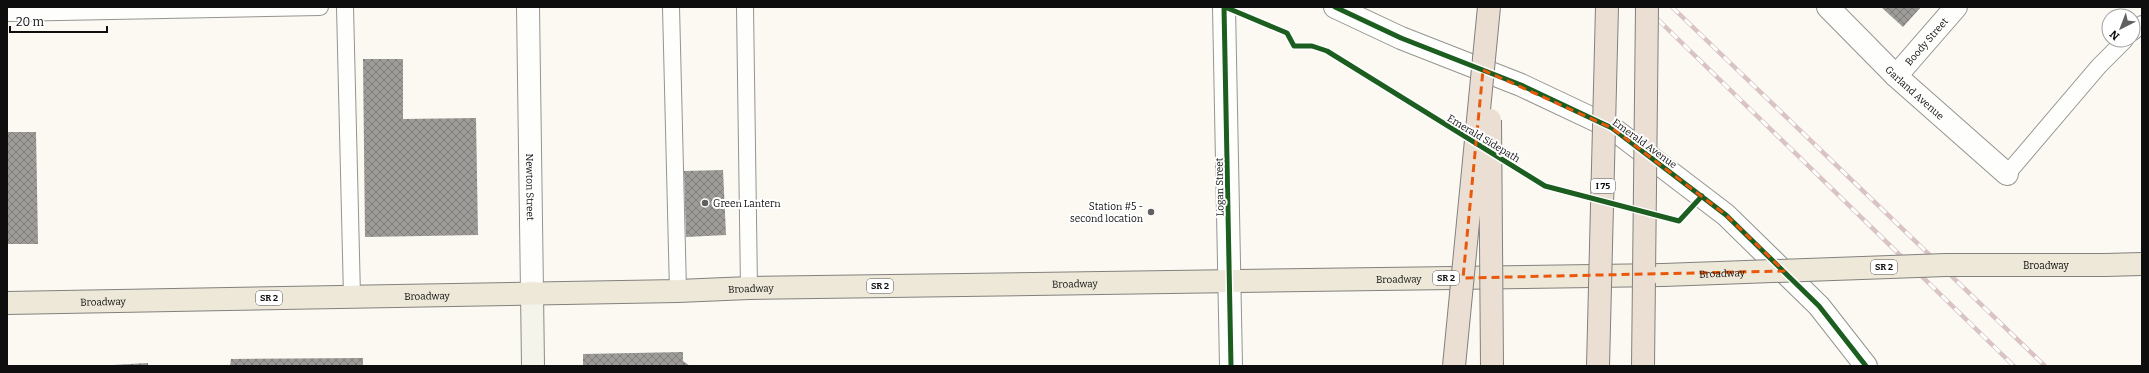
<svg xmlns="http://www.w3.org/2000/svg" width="2149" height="373" font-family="Bitter,serif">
<defs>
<pattern id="building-cross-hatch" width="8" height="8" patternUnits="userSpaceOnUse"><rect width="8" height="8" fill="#9e9c98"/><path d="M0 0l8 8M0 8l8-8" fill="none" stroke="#7f7e7a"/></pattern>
</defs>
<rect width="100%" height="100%" fill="#fbf9f2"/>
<path fill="url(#building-cross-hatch)" d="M1881,7H1921L1903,27Z
M363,59H403V119L476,118L478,235L365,237Z
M7,132H36L38,244H7Z
M723,170L726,235L686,237L684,171Z
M683,352V361L690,366H583V354Z
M363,358V366H230L231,359Z
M148,363V366H113V365Z"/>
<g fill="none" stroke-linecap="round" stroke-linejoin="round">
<g stroke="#959491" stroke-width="18">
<path id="lane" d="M345,7L352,296
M671,7L678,291
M745,7L749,288
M7,13L320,7
M2133,32L2142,24
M2007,174L2099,66L2125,40"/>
</g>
<g stroke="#959491" stroke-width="24">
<g id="street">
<path id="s1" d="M528,7L532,292"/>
<path d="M1224,7L1231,366"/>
<path d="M1335,7L1401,38L1521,85L1612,128L1726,215L1819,306L1866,366"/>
<path id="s2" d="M1828,7L1896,76L2007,174"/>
<path id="s3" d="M1896,76L1956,7"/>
</g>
</g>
<g stroke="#8b8a87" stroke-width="24">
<path id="secondary" d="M532,292L533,366"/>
</g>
<g stroke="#82817e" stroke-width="24">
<g id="primary">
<path d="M2105,265L2142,264"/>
<path id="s4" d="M7,303L678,291L749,288L1663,275"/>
</g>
</g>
<use href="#lane" stroke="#fefefd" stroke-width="16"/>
<use href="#street" stroke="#fefefd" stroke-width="22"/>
<use href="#secondary" stroke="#f5f4ea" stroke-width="22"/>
<use href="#primary" stroke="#ede8d8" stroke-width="22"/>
<g stroke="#d9c3c4" stroke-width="4.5">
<path id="rail" d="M1645,7L2014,366
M1672,7L2045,366"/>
</g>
<use href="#rail" stroke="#fff" stroke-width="3" stroke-dasharray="9" stroke-linecap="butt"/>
<g stroke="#82817e" stroke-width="24" stroke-linecap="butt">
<g id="primary-bridge">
<path id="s5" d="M1663,275L1946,265H2105"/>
</g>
</g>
<g stroke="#82817e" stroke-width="24" stroke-linecap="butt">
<path id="highway-bridge" d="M1490,120L1492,366
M1454,366L1489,7
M1598,366L1607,7
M1643,366L1647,7"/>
</g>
<use href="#primary-bridge" stroke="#ede8d8" stroke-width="22"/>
<use href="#highway-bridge" stroke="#ebdfd4" stroke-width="22"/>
<g stroke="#fff" stroke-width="8">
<path id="cycleway" d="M1224,7L1231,366
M1225,7L1287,33L1294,46H1312L1327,51L1545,186L1679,221L1702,196
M1335,7L1401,38L1521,85L1612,128L1726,215L1819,306L1866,366"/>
</g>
<use href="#cycleway" stroke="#1b5e20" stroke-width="5"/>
</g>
<path fill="none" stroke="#e8590c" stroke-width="3" stroke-dasharray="8 5" stroke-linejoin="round" d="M1483,70L1612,128L1726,215L1784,271L1463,278Z"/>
<g fill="#61605e" stroke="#fff" stroke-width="1.5">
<circle cx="705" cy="203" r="4"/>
<circle cx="1151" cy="212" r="4"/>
</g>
<g text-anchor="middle" stroke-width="4" stroke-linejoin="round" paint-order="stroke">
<g fill="#fff" stroke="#565656" stroke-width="1">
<rect x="1591" y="179" width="24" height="14" rx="3"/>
<rect x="1871" y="260" width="26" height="14" rx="3"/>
<rect x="1433" y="271" width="26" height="14" rx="3"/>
<rect x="867" y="279" width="26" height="14" rx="3"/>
<rect x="256" y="291" width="26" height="14" rx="3"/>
</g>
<g font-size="9" font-weight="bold" fill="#0e0e0e">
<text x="1603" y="189">I 75</text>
<text x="1884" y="270">SR 2</text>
<text x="1446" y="281">SR 2</text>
<text x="880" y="289">SR 2</text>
<text x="269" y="301">SR 2</text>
</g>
<g font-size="10" fill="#0e0e0e" stroke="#fff">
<text dy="4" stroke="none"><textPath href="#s3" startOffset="46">Boody Street</textPath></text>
<text dy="4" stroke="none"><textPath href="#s2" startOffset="122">Garland Avenue</textPath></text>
<text transform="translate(1484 138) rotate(31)" y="4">Emerald Sidepath</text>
<text transform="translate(1645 143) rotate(36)" y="4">Emerald Avenue</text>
<text dy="4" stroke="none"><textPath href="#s1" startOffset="180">Newton Street</textPath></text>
<text transform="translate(1219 187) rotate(-91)" y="4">Logan Street</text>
<text dy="4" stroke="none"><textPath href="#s5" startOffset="383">Broadway</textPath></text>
<text dy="4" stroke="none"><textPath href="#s5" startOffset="59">Broadway</textPath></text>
<text dy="4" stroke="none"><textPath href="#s4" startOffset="1392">Broadway</textPath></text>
<text dy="4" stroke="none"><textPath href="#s4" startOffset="1068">Broadway</textPath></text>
<text dy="4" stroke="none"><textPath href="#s4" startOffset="744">Broadway</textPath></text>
<text dy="4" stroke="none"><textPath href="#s4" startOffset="420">Broadway</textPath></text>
<text dy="4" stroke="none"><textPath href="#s4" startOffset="96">Broadway</textPath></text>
</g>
<g font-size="10" fill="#0e0e0e" stroke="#fff" text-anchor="start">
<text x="713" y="207">Green Lantern</text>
<text x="1143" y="210" text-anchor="end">Station #5 -<tspan x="1143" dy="12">second location</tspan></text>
</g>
</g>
<rect width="2149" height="373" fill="none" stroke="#0e0e0e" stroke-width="16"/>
<g transform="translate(2121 28) rotate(222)"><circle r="19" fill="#ffffff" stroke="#9f9f9f"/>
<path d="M0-3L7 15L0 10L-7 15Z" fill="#61605e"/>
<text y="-6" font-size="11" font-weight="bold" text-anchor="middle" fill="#0e0e0e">N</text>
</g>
<path d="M10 26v6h97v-6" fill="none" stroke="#0e0e0e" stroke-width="2"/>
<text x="16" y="26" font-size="12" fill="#0e0e0e" stroke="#ffffff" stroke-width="3" paint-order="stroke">20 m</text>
</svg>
